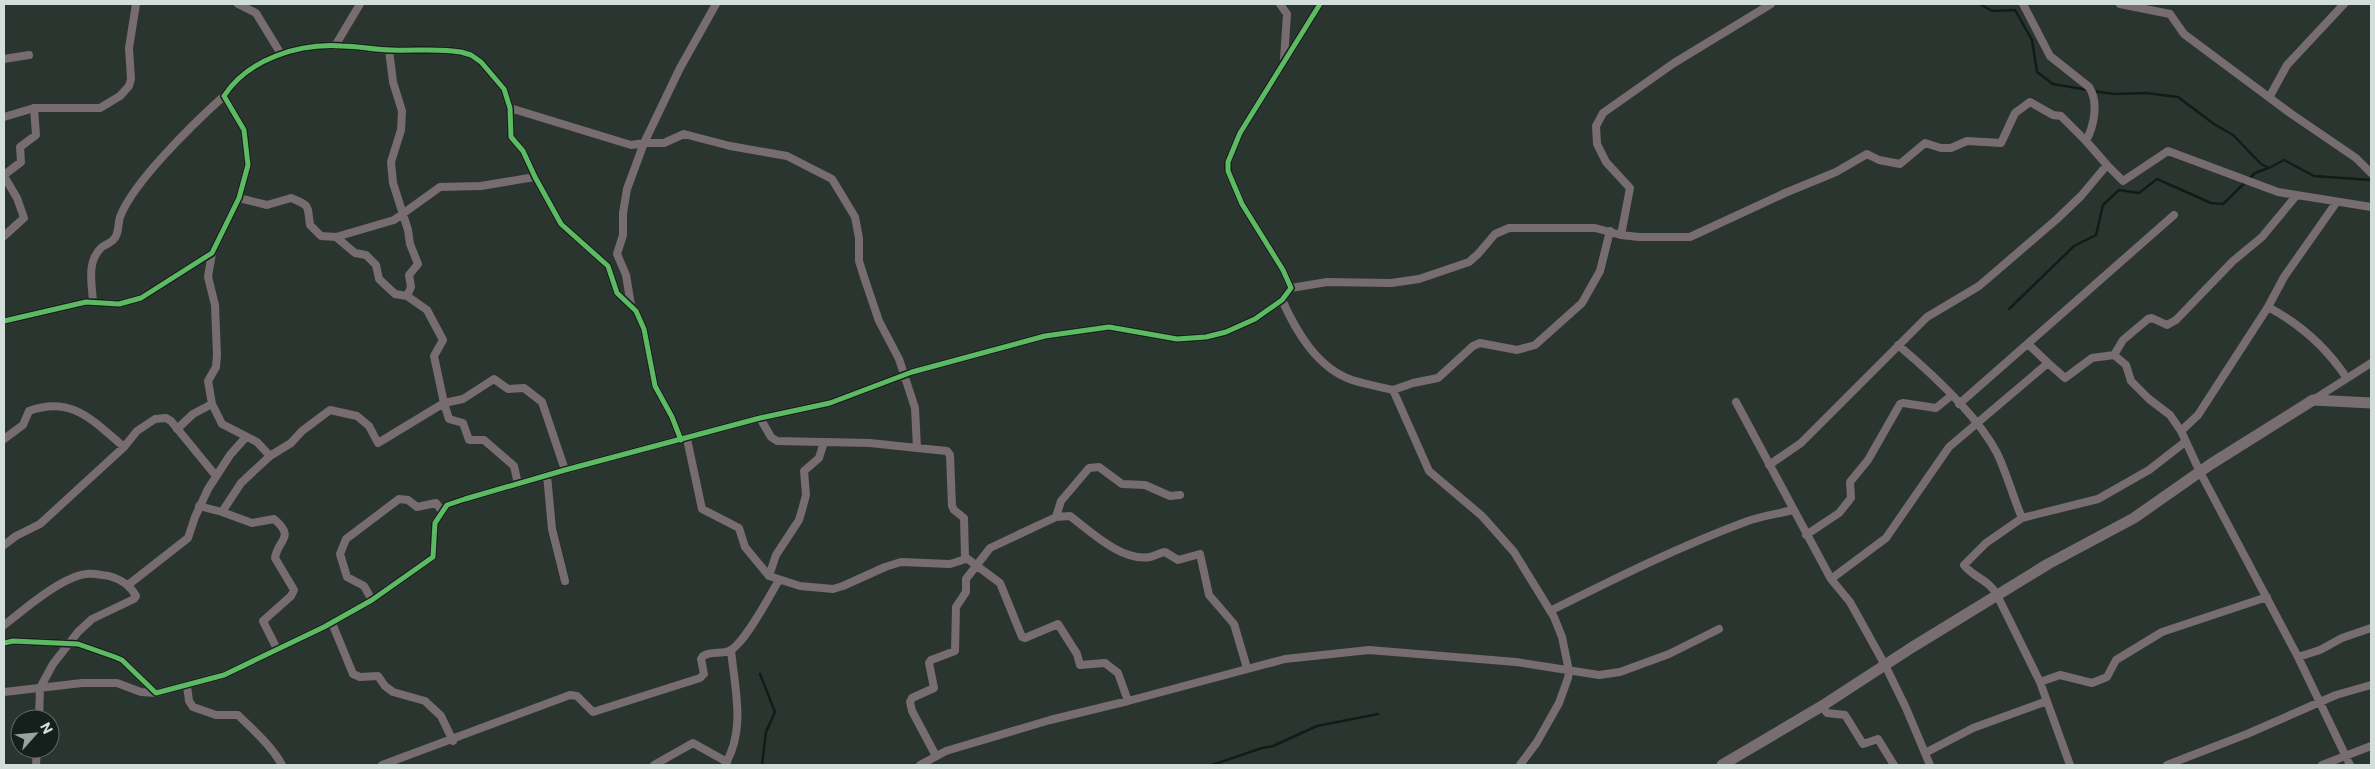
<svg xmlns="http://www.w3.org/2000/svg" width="2375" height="769" font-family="Commissioner,sans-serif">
<rect width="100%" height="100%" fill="#2a3530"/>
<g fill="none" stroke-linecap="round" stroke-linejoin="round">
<path stroke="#0f1d18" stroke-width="2.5" d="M1980,4L1992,11L2015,10L2032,40L2037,72L2053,84L2088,90
M2093,91L2114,94L2146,93L2178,97L2214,124L2233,135L2261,164L2269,168L2284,160L2314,176L2371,180
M2009,309L2074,246L2096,235L2103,205L2119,190L2139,193L2157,179L2211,203L2223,204L2255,173L2268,168
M760,674L775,712L766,732L762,765
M1212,765L1262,748L1273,746L1317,726L1378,714"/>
<path stroke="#776c6f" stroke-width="8" d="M238,4L256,13L281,54
M1280,4L1287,14L1284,59
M2023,4L2050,56L2089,87C2099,102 2094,126 2086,141L2107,165L2123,181L2168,151L2278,192L2371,207
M2120,4L2170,14L2184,34L2290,113L2356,158L2371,173
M335,46L360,4
M389,50L393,82L402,111L401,130L391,162L393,183L408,230L410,244L418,264L409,275L411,287L407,296
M4,59L29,55
M2270,96L2287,65L2344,4
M510,108L631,145L644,143L680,68L716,4
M4,117L34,108H100L120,96L129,86L131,79L129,48L136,4
M4,175L21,162L20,147L36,135L34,108
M4,176L17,198L24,218L4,236
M1621,235L1630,188L1606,162L1597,144L1596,126L1603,113L1674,63L1771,4
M336,237L394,220L440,187L481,186L535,177
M212,253L208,277L215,305L217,355L216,367L208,381L212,404L222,424L257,442L270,456L291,443L302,431L330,410L357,416L369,426L378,443L444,403L434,356L443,340L427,310L407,296L395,294L379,279L376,265L366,255L355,253L336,237L321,236L310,225C307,205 311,206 291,198L267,205L239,198
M1291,288L1327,282L1391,283L1419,279L1469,262L1478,254L1495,234L1509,228H1595L1621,235L1639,237H1690L1785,193L1836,172L1867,154L1879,160L1900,164L1925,143L1941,148H1951L1967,141L2001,143L2015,113L2030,102L2053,115L2061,116L2086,141
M1282,300C1296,331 1317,368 1352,380C1365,384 1380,387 1393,390L1429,471L1482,516L1514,552L1554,617L1562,637L1569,671L1568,678L1559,703L1537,742L1520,765
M93,302C92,284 86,261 102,247C107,243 113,243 116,236C119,230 118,223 120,217C133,182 195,122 224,96
M631,305L626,275L617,254L623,235V213L627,189L644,143H664L684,134L730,146L787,156L832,179L855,217L859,238V261L865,280L879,321L899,359L915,408L917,448L947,451L950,455L952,506L954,510L964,518L965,557L1000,583L1022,637L1025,638L1058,624L1077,654L1080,665L1105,663L1118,673L1128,701
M2268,307C2300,324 2326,347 2346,377
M4,321L86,302L119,304L141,298L212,253L239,198L248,165L244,130L224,96C248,59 299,43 342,46C359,46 375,50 392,50C414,51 438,48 461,52L471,55L481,62L504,89L510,108L511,137L523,151L535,177L561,224L608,266L617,293L636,311L644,329L655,386L672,417L681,440
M1898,345C1930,372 1977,415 1997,453C2007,474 2013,497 2022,518
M2029,345L2048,363
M2114,355L2123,340L2148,319L2152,318L2167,325L2176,320L2233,261L2262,237L2296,196
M1393,390L1413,383L1438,378L1473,346L1480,343L1517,350L1535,345L1582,303L1600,271L1610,231
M2313,400L2371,363
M1736,402L1831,579L1850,602L1885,665L1906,708L1930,765
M1959,404L2174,215
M760,418L771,437L777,441L870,443L917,448
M177,429L193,414L212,404
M2181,431L2198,415L2268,307L2284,277L2336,203
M4,439L23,425L29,411C72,395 93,421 124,447
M687,439L702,509L739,528L745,547L769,576L800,586L833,589L843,586L885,567L901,562L950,564L966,559
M270,456L241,483L222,512L252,523L274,519C296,538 278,539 275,558L294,590L291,596L263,621L277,649
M1769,465L1801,443L1927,317L1979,286L2057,219L2081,196L2107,165
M547,475L552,529L565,581
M518,484L514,466L484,440H469L463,423L449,419L444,403L463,399L494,379L508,389L524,388L542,402L565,470
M199,506L222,512
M1056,517L1061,501L1089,468L1099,467L1122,484L1145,485L1170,496L1180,495
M1806,535L1839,513L1851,498L1850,482L1868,460L1900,404L1903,403L1936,408L1952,395
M4,545L16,536L40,524L124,447L137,431L155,419L166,418L171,421L216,476
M769,576L776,555L799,520L802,510L806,495L804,471L819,458L824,442
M1831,579L1886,538L1949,447L2048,363L2065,378L2092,358L2114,355L2126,365L2131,381L2149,399L2170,415L2181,431L2200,472L2298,657L2350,765
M128,585L188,538L195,517L208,489L230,455L246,437
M372,600L364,586L347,577L340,554L346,539L399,499L408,500L417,507L436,503L442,511
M1550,611C1614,579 1678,547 1745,522C1760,516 1777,514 1793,510
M332,623L353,674L360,677L378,676L385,686L393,692L425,701L441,716L453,741
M4,625C24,610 61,577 86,574C93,573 101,575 109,576C120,579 130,585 136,596L134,599L92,619L78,632L53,664L40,688L39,719
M4,643L13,641L78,644L115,657L122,660L156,693L224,675L324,627L372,600L433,557L435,523L447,505L465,499L565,470L760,418L830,403L912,372L1045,336L1109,327L1177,339L1206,337L1226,332L1255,319L1282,300L1291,288L1283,270L1242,204L1228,171V162L1240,133L1320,4
M2298,657L2320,650L2342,638L2371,628
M2040,682L2060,675L2092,683L2107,677L2116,660L2162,632L2267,597
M187,686L189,701L193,707L216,715H238C253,730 271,745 282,765
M4,692L82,683H117L141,692L156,693
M1822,706L1827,713L1845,715L1863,744L1878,739L1894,765
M1925,753L1973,728L2047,701
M936,756L912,711L910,702L912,698L934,688L929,663L931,660L955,651L956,607L966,592V579L990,548L1056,517L1070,516C1090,531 1122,562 1150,557C1155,556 1159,553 1165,552L1178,560L1200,554L1209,595L1234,624L1247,668
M36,765L37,749
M382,765L570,695L577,696L593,712L700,678L704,674L701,659L703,656C710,651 721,654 729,651C744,645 770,595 779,580
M654,765L693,743L727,762
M725,765C746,729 735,690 731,650
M920,765L946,751L1050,720L1128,701L1285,659L1369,650L1516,662L1599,675L1620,672L1669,654L1719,629
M2070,765L2040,682L1997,595C1987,578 1975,579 1964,565L1986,543L2022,518L2098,499L2149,470L2185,442
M2167,765L2247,734L2336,695L2371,685
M2322,765L2371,746"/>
<path stroke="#786e71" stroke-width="11" d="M1722,765L1822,706L1911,648L2048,564L2134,518L2211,464L2313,400L2371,403"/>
<g stroke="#161f1b" stroke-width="8">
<path id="cycleway" d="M4,321L86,302L119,304L141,298L212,253L239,198L248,165L244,130L224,96C248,59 299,43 342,46C359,46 375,50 392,50C414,51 438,48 461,52L471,55L481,62L504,89L510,108L511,137L523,151L535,177L561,224L608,266L617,293L636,311L644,329L655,386L672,417L681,440
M4,643L13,641L78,644L115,657L122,660L156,693L224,675L324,627L372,600L433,557L435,523L447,505L465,499L565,470L760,418L830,403L912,372L1045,336L1109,327L1177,339L1206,337L1226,332L1255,319L1282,300L1291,288L1283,270L1242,204L1228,171V162L1240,133L1320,4"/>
</g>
<use href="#cycleway" stroke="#5cba63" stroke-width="5"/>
</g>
<rect width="2375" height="769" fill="none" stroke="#d2ded9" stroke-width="10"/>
<g transform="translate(35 734) rotate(63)"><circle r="24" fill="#161f1b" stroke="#616b67"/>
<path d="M0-4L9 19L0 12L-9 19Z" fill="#97a39e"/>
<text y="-8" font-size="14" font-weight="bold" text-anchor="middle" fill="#d2ded9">N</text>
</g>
</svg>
